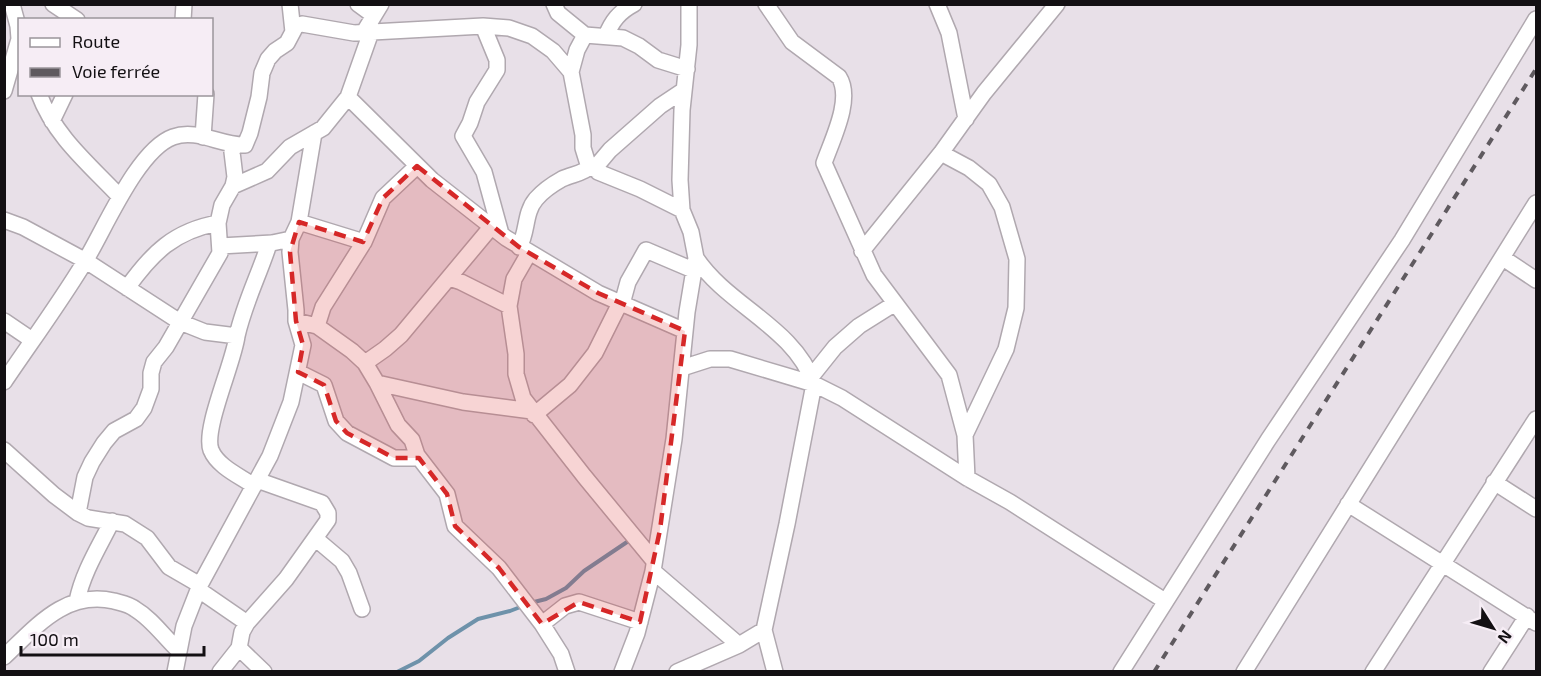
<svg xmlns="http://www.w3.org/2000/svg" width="1541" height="676" font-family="'Exo 2',sans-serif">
<rect width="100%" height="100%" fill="#e8e0e8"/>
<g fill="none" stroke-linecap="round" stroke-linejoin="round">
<path stroke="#6e92aa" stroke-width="4" d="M530,603L546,599L566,588L584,571L630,540
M397,672L419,661L448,638L478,619L510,611L523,606"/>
<g stroke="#b0a8af" stroke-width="18">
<path id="street" d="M53,4L77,20
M290,4L293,32
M358,4L373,15
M554,4L558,13L585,35L577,50L571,72L583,135V148L587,161L598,172L640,189L682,210
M689,4V45L682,110L680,180L682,210L691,232L696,258L687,312L674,439L653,571L739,645
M766,4L792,42L839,77C853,99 832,140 824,163L874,275L949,375L965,435L967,478
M937,4L949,33L966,119
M183,20L184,4
M483,26L497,60V70L477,102L470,123L463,136L484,172L501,234
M364,32L381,4
M585,35L623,38L639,46L658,60L687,69
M606,36C612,21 619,12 634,4
M4,91L19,39L18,26L12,4
M39,94C55,137 90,165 120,197
M348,97L432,180L506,238L598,293L685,331
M52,121L65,94
M203,137L206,94
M941,153L969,168L989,184L1002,207L1017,259L1016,308L1006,349L965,435
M594,169L610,150L660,106L684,90
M233,186L267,171L290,147L323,128L348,97L371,32
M4,220L23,227L86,261L180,322L205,332L237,336C244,304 259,275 269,244
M299,222L364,242
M220,246L272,243L291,239
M519,247C528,232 524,213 536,199C542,192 553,184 562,179C572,174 583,174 591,166
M862,251L941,153L984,93L1057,4
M529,253L514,279L509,306L516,354V374L523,398L584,476L654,561
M696,258C728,306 794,327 814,384L787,524L764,630L775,672
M1503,258L1536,280
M449,278L461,282L509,306
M127,288C152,253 174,231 218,223
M622,304L628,282L646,250L693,270
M4,321L32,340
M296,321L317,326L352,351L365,363L377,383L398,425L412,440L417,455L447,494L455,526L499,568L542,624L561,654L567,672
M317,326L323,307L364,242L383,198L417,166
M237,336C234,362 203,429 211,450C218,467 240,476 254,486
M365,363L385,349L401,335L492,226
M682,368L710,359H730L814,384L842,398L967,478L1010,502L1165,601
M298,372L324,385L336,421L347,433L394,458H419
M811,377L835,347L859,326L894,304
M4,382C31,342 59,304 84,263C104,231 137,150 173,137C197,128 221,146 245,145L250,133L259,97L262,73L268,59L275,51L287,43L296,26L302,24L354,33L483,26L509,28L532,36L553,51L571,72
M377,383L463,402L532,411
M534,415L570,385L595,353L620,303
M4,450L54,495L78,513L88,518L125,524L147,538L169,567L200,585
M1494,482L1536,509
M1348,504L1536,623
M78,513L85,477L92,462L104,443L114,431L136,419L144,408L151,389V373L154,362L166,347L220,253L218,223L222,205L233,186L235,177L232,152L235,145
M316,539L342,561L349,573L362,609
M199,590L247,623
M77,601C83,572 99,547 112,521
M542,624L565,606L579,602L640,622
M239,648L264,672
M4,657C36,627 65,590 114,601C121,603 129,604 135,609C152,619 164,637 179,651
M175,672L184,626L200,585L270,456L291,402L303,345L296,321V310L290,252L291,239L299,222L314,133
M220,672L239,648L242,632L247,623L286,579L328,520V513L322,503L257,480
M622,672L637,633L653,571
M677,672L739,645L764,630
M1121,672L1268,440L1402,240L1536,19
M1244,672L1536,203
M1373,672L1536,419
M1491,672L1527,616"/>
</g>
<use href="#street" stroke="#fff" stroke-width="15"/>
<path stroke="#5f5a5f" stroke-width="4" stroke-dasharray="8 8" stroke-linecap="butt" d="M1154,672L1536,69"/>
</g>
<path fill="#d62828" fill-opacity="0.2" stroke="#d62828" stroke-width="4.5" stroke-dasharray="12 8" stroke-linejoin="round" d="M417,166L519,247L598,293L685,331L660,530L640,622L579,602L542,624L499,568L455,526L447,494L419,458H394L347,433L336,421L324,385L298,372L303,345L296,321L290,252L299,222L363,242L383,198Z"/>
<rect width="1541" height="676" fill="none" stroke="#131013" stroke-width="12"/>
<rect x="18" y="18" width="195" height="78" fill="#f6edf5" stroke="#9b959b" stroke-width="1.5"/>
<rect x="30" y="38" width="30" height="9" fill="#ffffff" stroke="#9b959b" stroke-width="1.5"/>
<text x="72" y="48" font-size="18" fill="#131013">Route</text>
<rect x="30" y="68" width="30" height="9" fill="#5f5a5f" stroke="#9b959b" stroke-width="1.5"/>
<text x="72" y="78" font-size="18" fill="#131013">Voie ferrée</text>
<g transform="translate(1493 628) rotate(127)" stroke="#f6edf5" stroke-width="4.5" paint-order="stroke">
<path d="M0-4.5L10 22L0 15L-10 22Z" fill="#131013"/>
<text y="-9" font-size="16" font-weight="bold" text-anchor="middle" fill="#131013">N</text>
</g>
<path d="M21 646v9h183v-9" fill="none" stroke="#131013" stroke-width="3"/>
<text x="30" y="646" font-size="18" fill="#131013" stroke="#f6edf5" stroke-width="4.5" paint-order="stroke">100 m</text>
</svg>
